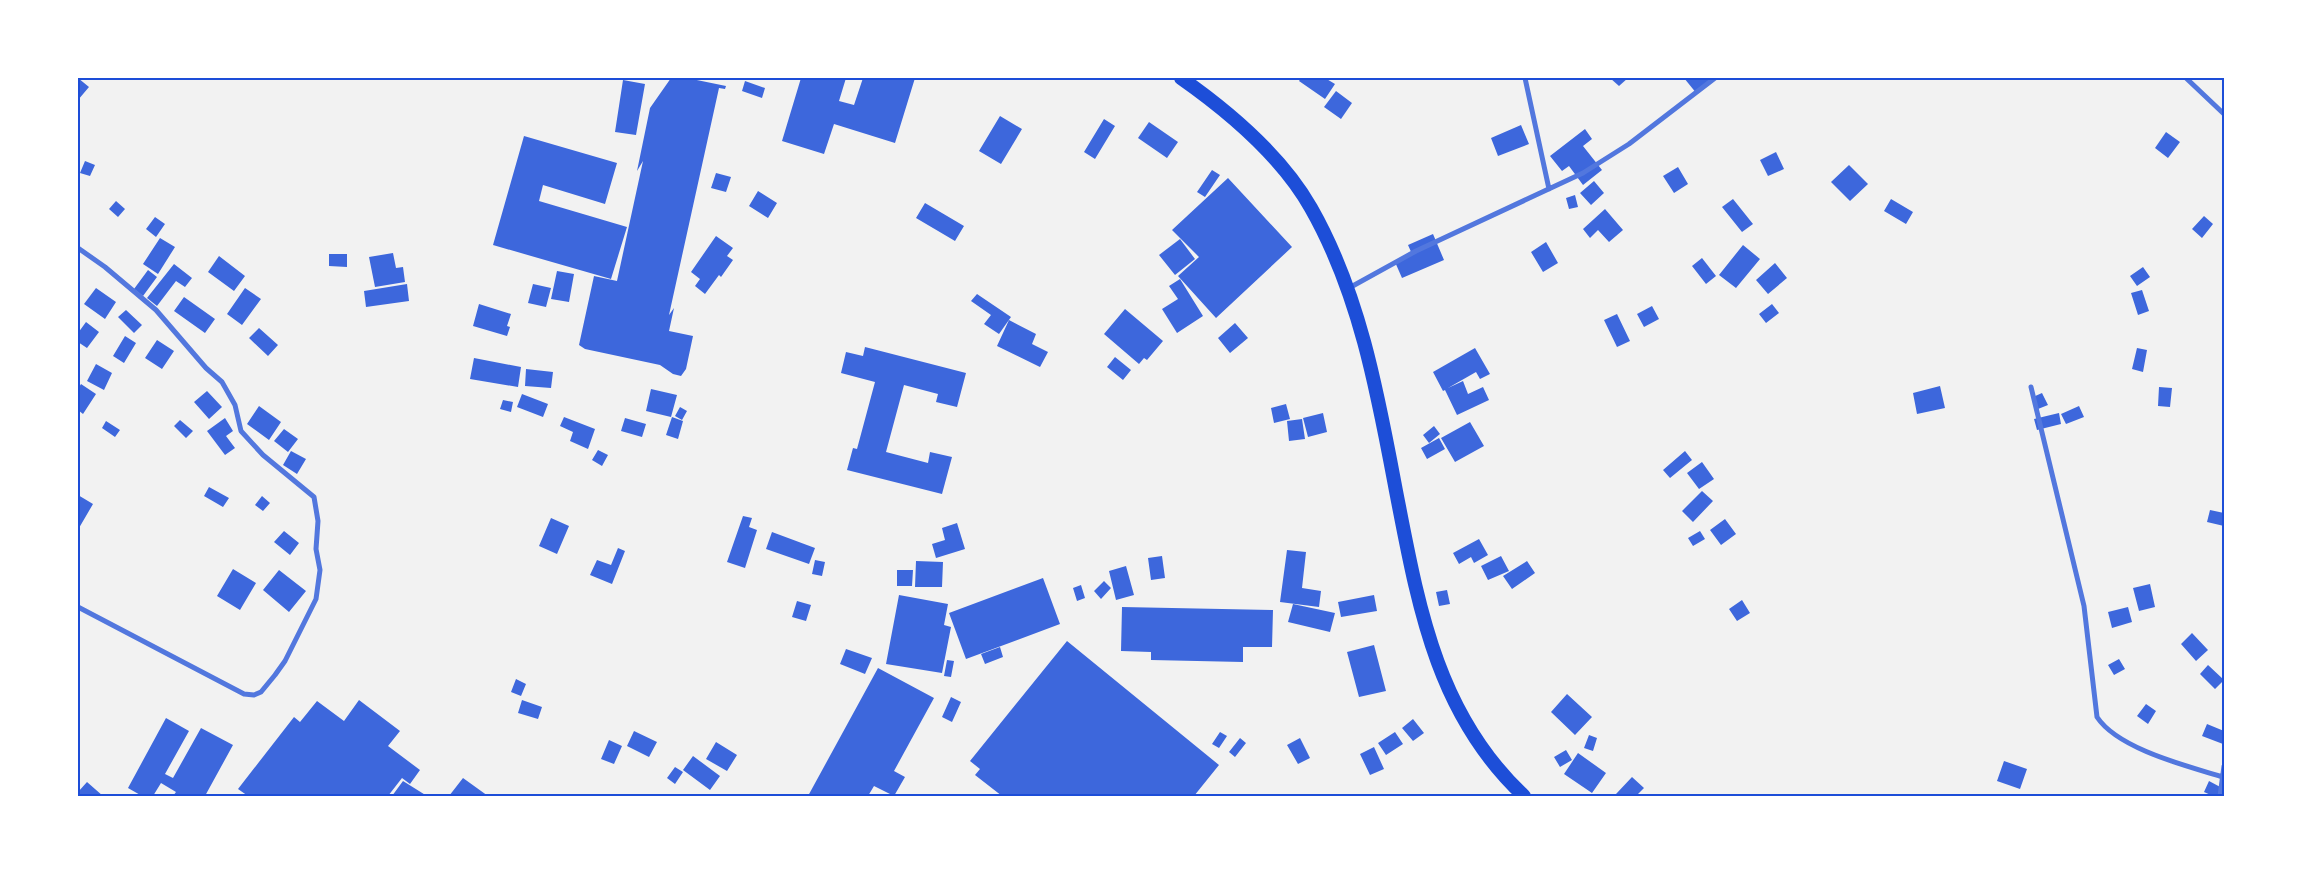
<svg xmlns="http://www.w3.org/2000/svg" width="2302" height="874" font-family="'Archivo Narrow',sans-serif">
<rect width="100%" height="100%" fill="#f2f2f2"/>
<path fill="#3d67dc" d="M78,78L89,87L78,100Z
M671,78H687L726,86L725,89L719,88L669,315L674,308L669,331L693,336L686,369L681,376L673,374L660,365L585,349L579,345L594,276L617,281L643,161L637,171L650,108Z
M801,78H846L839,101L854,105L863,78H915L895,143L834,124L824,154L782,141Z
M1301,78H1325L1335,84L1325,99L1299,81Z
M1610,78H1628L1619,86Z
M1684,78H1711L1714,81L1697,94Z
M623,80L645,84L636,135L615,132Z
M745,81L765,88L762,98L742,91Z
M1336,91L1352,103L1341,119L1324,107Z
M1000,116L1022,129L1001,164L979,151Z
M1104,119L1115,126L1095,159L1084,152Z
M1149,122L1178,142L1167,158L1138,138Z
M1521,125L1529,144L1498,156L1491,138Z
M1585,129L1592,139L1583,146L1602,170L1583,185L1569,166L1562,171L1550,156Z
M2166,132L2180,142L2168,158L2155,148Z
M524,136L617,163L605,204L543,185L539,201L627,227L611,279L493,245Z
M1776,152L1784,169L1768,176L1760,160Z
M85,161L95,165L90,176L80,173Z
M1849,165L1868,184L1850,201L1831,182Z
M1678,167L1688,184L1674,193L1663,176Z
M1212,170L1220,175L1205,197L1197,192Z
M716,173L731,177L726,192L711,188Z
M1228,178L1292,247L1216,318L1178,276L1199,257L1172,230Z
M1594,181L1604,193L1591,205L1580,193Z
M758,191L777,203L768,218L749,206Z
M1575,195L1578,207L1569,209L1566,198Z
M1733,199L1753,224L1742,232L1722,207Z
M1891,199L1913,212L1906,224L1884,211Z
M116,201L125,209L118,217L109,209Z
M925,203L964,226L955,241L916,218Z
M1605,209L1623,230L1609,242L1598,230L1590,238L1583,229Z
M2204,216L2213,224L2202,238L2192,229Z
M155,217L165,224L156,237L146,229Z
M1433,234L1444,260L1402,278L1395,262L1412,254L1408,245Z
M716,236L733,248L727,256L733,260L721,277L719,275L705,294L695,286L700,279L691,272Z
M160,238L175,247L158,274L143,264Z
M1180,239L1195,259L1175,275L1159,255Z
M1546,242L1558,263L1543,272L1531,252Z
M1743,245L1760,259L1736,288L1719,275Z
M393,253L396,268L403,267L405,282L375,287L369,257Z
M329,254H347V267L329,266Z
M219,256L245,276L234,291L208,272Z
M1702,258L1716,276L1706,284L1692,266Z
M1775,263L1787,278L1768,294L1756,280Z
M174,264L192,278L185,287L176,281L157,306L147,298Z
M2143,267L2150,277L2137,286L2130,276Z
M148,270L157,277L143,296L134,289Z
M557,271L574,274L569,302L551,299Z
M1180,279L1203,316L1177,333L1162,309L1178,299L1169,286Z
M407,284L409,301L366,307L364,291Z
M533,284L551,288L546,307L528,303Z
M96,288L116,302L105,319L84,304Z
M245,288L261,299L242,325L227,314Z
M2142,290L2149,311L2138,315L2131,293Z
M977,294L1011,317L999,334L984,324L991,315L971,301Z
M184,297L215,319L205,333L174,311Z
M479,304L511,314L507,326L510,327L507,336L473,326Z
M1772,304L1779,313L1766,323L1759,314Z
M1652,306L1659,319L1644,327L1637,314Z
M1125,309L1163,341L1147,360L1144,358L1139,364L1104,334Z
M126,310L142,325L134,333L118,317Z
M1617,314L1630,341L1617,347L1604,320Z
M1009,320L1036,334L1032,344L1048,352L1040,367L997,346Z
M86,322L99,332L87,348L78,342V333Z
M1235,323L1248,338L1230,353L1218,338Z
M259,328L278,345L268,356L249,338Z
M125,336L136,343L124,363L113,356Z
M157,340L174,351L162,369L145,358Z
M865,347L966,373L957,407L936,402L938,394L904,385L886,452L928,463L930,452L952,457L942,494L847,470L853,448L857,449L875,382L841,373L846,352L863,356Z
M1475,348L1490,374L1480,379L1476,372L1448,388L1463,381L1468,394L1483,387L1489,400L1457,415L1445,390L1443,391L1433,372Z
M2137,348L2147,350L2143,372L2132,369Z
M1115,357L1131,370L1123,380L1107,367Z
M474,358L521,367L518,387L470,379Z
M96,364L112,373L104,390L87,381Z
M526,369L553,372L551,388L525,386Z
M81,384L96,394L83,414L78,410V389Z
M1940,386L1945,408L1917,414L1913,393Z
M2159,387L2172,388L2170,407L2158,406Z
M651,389L677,395L671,417L646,411Z
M207,391L222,407L209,419L194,402Z
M2042,393L2048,405L2038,409L2033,397Z
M522,394L548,404L543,417L517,407Z
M503,400L513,402L511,412L500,409Z
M1286,404L1290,419L1274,423L1271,408Z
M259,406L281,422L269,440L247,424Z
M2079,406L2084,417L2066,424L2061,414Z
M680,407L687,411L682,420L675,416Z
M1323,413L1327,432L1308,437L1303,418Z
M2059,413L2061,424L2037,430L2034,419Z
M564,417L595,429L588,449L570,441L573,432L560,426Z
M672,417L683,421L678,439L666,435Z
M225,418L233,431L226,436L235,448L225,455L207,431Z
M625,418L646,424L642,437L621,431Z
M1302,419L1305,439L1289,441L1287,421Z
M180,420L193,431L186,438L174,426Z
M106,421L120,430L115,437L102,428Z
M1470,422L1484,446L1455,462L1441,438Z
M1434,426L1440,434L1429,443L1423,435Z
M284,429L298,439L288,452L274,441Z
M1439,438L1445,449L1427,459L1421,448Z
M598,450L608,455L602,466L592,460Z
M291,451L306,459L297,474L283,465Z
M1685,451L1692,460L1670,478L1663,470Z
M1702,462L1714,479L1699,489L1687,473Z
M209,487L229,498L223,507L204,496Z
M1702,491L1713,501L1693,522L1682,511Z
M78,495L93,504L79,528L78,527Z
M262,496L270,503L263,511L255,505Z
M2210,510L2224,513V526L2207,522Z
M743,516L752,518L749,527L757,530L745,568L727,562Z
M551,518L569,526L557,554L539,546Z
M1725,519L1736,534L1721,545L1710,530Z
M957,523L965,549L936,558L932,544L945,540L942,528Z
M284,531L299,543L290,555L274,542Z
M1700,531L1705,539L1693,546L1688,538Z
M772,532L815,548L809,564L766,549Z
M1479,539L1488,555L1474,563L1471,557L1459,564L1453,553Z
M618,548L625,551L612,584L590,575L597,560L611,565Z
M1287,550L1306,552L1302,588L1321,591L1319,607L1280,602Z
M1162,556L1165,578L1151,580L1148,558Z
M1501,556L1509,571L1488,580L1481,566Z
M815,560L825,562L822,576L812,574Z
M916,561L943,562L942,587H915Z
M1527,561L1535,573L1512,589L1503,576Z
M1126,566L1134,595L1116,600L1109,571Z
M233,569L256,583L240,610L217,596Z
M279,570L306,591L289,612L263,590Z
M897,570H913L912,586H897Z
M1043,578L1060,624L966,659L949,613Z
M1104,581L1111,588L1101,599L1094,591Z
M2150,584L2155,607L2139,611L2133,588Z
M1081,585L1085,598L1077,601L1073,588Z
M1447,590L1450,604L1439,606L1436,592Z
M899,595L948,604L944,625L951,627L942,673L886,664Z
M1374,595L1377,611L1341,617L1338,602Z
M1742,600L1750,613L1737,621L1729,609Z
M797,601L811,605L806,621L792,617Z
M1293,604L1335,613L1330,632L1288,622Z
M1122,607L1273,610L1272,647H1243V662L1151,660V652L1121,651Z
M2128,607L2132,622L2112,628L2108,612Z
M2192,633L2208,650L2196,661L2181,644Z
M1067,641L1219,765L1194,796H1002L975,775L980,769L970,761Z
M1374,645L1386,691L1359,697L1347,652Z
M1000,647L1003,657L985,664L981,654Z
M846,649L872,658L865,674L840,664Z
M2119,659L2125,669L2114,675L2108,665Z
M947,660L954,661L951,677L944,676Z
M2208,665L2224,680L2215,689L2200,674Z
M878,668L934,698L894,771L905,777L894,796L874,786L868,796H808Z
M516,679L526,684L521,696L511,692Z
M1567,694L1592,717L1575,735L1551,712Z
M951,697L961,702L952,722L942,717Z
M359,700L400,731L388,746L420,770L410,784L402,778L388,796H354L351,794L349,796H248L238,789L294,717L300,722L317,701L344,721Z
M522,700L542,707L538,719L518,713Z
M2146,704L2156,711L2148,724L2137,716Z
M166,718L189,731L165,774L173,778L201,728L233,745L205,796H173L176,792L161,783L153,796H142L128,788Z
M1413,719L1424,733L1413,741L1402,728Z
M2207,724L2224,731L2223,744L2202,736Z
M634,731L657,742L649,757L627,746Z
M1220,732L1227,736L1219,748L1212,744Z
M1395,732L1403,744L1386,755L1378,743Z
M1589,735L1597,738L1593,751L1584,748Z
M1240,738L1246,743L1235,757L1229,752Z
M1300,738L1310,758L1298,764L1287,745Z
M609,740L622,746L614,764L601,759Z
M716,742L737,755L727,771L706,759Z
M1374,747L1384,769L1370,775L1360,754Z
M1566,750L1572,760L1560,767L1554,757Z
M1578,753L1606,773L1592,793L1564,774Z
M693,756L720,776L710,790L683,770Z
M2004,761L2027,769L2020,789L1997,781Z
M675,767L683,772L675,784L667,778Z
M1632,777L1644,788L1636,796H1618L1616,794Z
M463,778L488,796H449Z
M403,781L427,796H392Z
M2209,781L2224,789V796H2213L2204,792Z
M87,782L103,796H78V792Z"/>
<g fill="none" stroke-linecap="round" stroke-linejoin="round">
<path stroke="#5277de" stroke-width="5" d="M1525,78L1549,189
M2186,78L2224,114
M78,248L105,267L156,310L206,368L222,382L235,405L241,431L263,455L314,497L318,521L316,549L320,570L316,599L285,661L275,675L261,692L254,695L244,694L78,607
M1349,288L1416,251L1583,173L1629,144L1715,78
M2031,387L2084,606L2097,717C2118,749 2187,766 2223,777
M2220,796L2224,766"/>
<path stroke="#1d4ed8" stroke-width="14" d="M1181,78C1228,111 1282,157 1311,208C1360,294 1378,395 1396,491C1418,604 1436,714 1524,796"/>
</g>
<rect width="2302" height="874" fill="none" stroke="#ffffff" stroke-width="158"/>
<rect x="79" y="79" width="2144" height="716" fill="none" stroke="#1d4ed8" stroke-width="2"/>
</svg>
